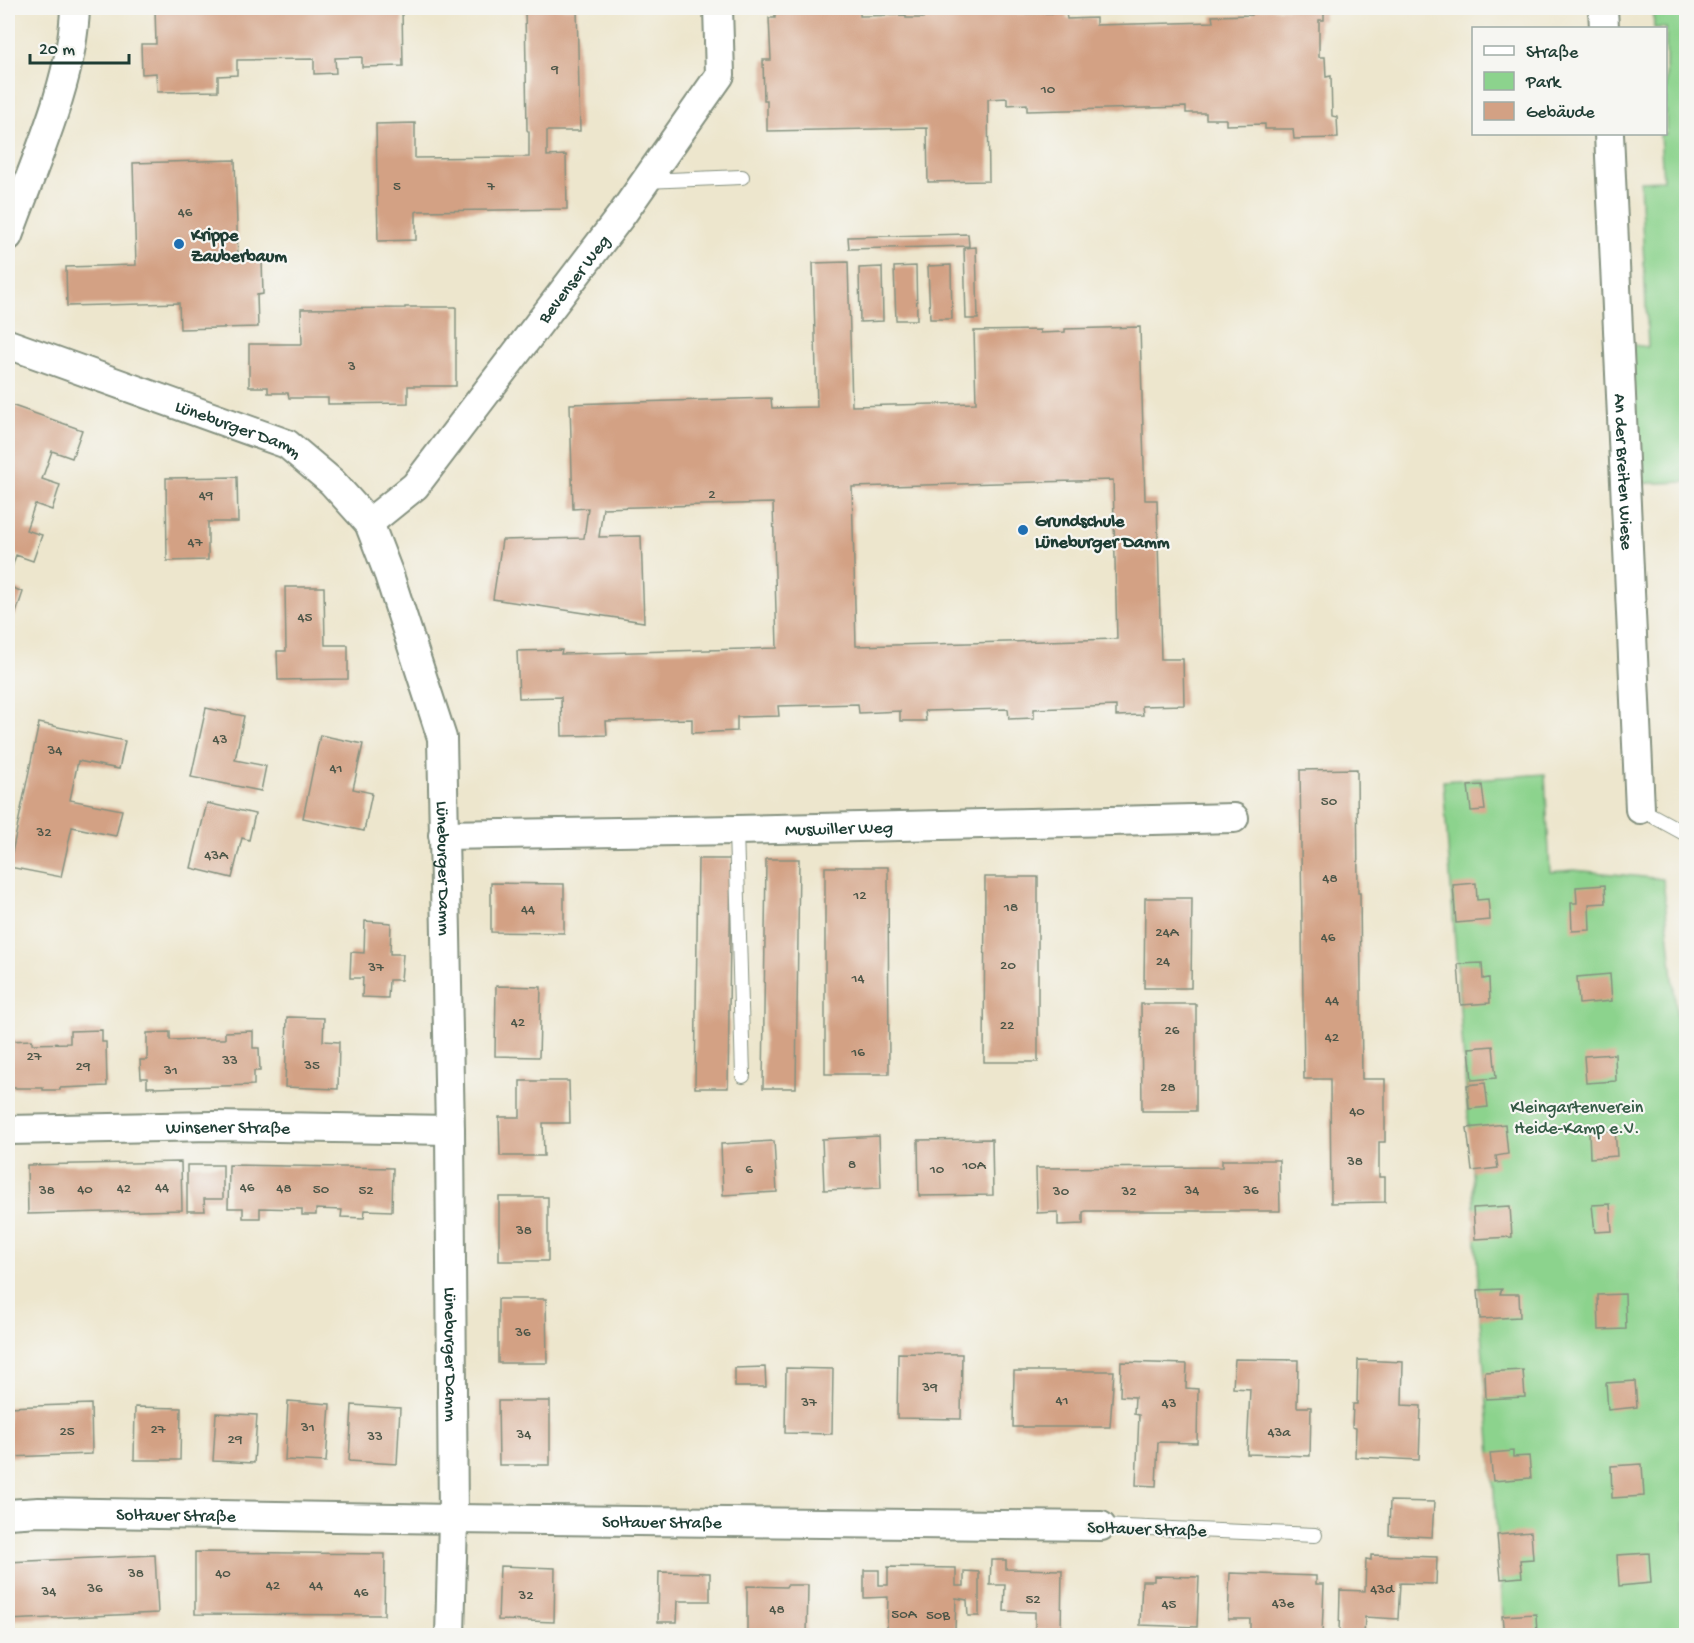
<svg xmlns="http://www.w3.org/2000/svg" width="1694" height="1643" font-family="'Gochi Hand',sans-serif">
<rect width="100%" height="100%" fill="#f6f6f2"/>
<filter id="ink" filterUnits="userSpaceOnUse"><feTurbulence type="fractalNoise" baseFrequency=".0167" numOctaves="2"/><feDisplacementMap in="SourceGraphic" scale="12" xChannelSelector="R" yChannelSelector="G"/><feConvolveMatrix kernelMatrix="1 2 1 2 8 2 1 2 1" color-interpolation-filters="sRGB"/></filter>
<filter id="wash" filterUnits="userSpaceOnUse"><feTurbulence type="fractalNoise" baseFrequency=".008" numOctaves="4" result="noise"/><feDisplacementMap in="SourceGraphic" scale="24" xChannelSelector="R" yChannelSelector="G"/><feGaussianBlur stdDeviation="1.35" result="paint"/><feColorMatrix in="noise" values="0 0 0 0 0 0 0 0 0 0 0 0 0 0 0 0 0 1.4 0 .05"/><feComposite in="paint" operator="in"/></filter>
<g filter="url(#wash)">
<rect width="100%" height="100%" fill="#ede6cd"/>
<path fill="#8cd38d" stroke="#568860" stroke-width="1.5" d="M1653,8H1686V482L1625,484L1619,343L1648,347L1640,181L1663,180L1660,134H1666V28H1654Z
M1545,774L1550,872L1574,870L1663,879L1686,1109V1635H1504L1501,1579L1480,1319L1472,1171L1443,781Z"/>
<g id="blocks">
<path fill="#d3a184" fill-rule="evenodd" d="M155,8H402L403,66L362,67V57L335,58L336,73L314,74V59L237,60V75L218,76V91L157,92L156,73L142,74L141,44H156Z
M525,8H577L580,131H547V156L566,155L567,209L418,211L416,212V240L378,241L376,124L415,123V158L529,157V132L527,130Z
M775,8H860V16L906,15V18H923L924,8H1001L1002,14L1066,13L1067,19L1096,18V25L1213,22L1212,16L1252,15V9L1324,8V20H1319V57H1325L1326,77L1331,76L1332,116L1337,117L1338,138L1294,139L1293,129H1265V124L1226,125V119H1206V113H1186V107L1027,111V104L1007,105V98L988,99L989,181L928,182L927,128L767,131V100H764L763,60H771L769,18H775Z
M235,160L238,260H262L263,294L257,295L258,327L180,329L179,303L67,306L66,267L136,265L133,163Z
M968,234L969,246L849,249L848,237Z
M976,247L978,319H966L964,248Z
M848,262L852,406L976,403L974,331L1040,330V333L1065,332V329L1140,327L1145,500H1157L1161,659H1183L1184,705L1142,706L1143,715L1116,716V706L1034,709V718L1009,719L1008,709L925,711L926,721H900V711L859,713L858,704L778,706L779,716L737,717V731L692,733V719L606,721L607,735L562,736L561,697L519,698L517,651L562,650L561,654L777,648L773,503L603,508L599,537L641,536L644,622L493,599L502,540L584,538L588,508L573,509L570,404L771,398L772,408L817,407L813,263ZM1113,480L1117,639L856,646L852,487Z
M951,265L952,319H930L928,266Z
M916,266L917,320H896L894,267Z
M882,267L883,321L860,322L859,268Z
M405,307H456V386H408V403L328,404V398H289L288,393H268V387H249V344H302L301,309L405,308Z
M8,404L82,430L72,458L52,451L42,479L60,485L52,510L35,504L26,530L42,535L33,561L16,555L8,580Z
M237,477L238,522H208V560L167,561L166,478Z
M8,586L23,592L15,616L8,613Z
M285,587H324L325,645H348V679L278,680L277,651H286Z
M206,708L244,716L235,760L266,766L261,791L191,777Z
M39,723L125,741L119,769L78,761L70,800L122,810L116,836L72,827L61,877L9,867Z
M320,735L363,744L353,789L372,793L364,831L303,818Z
M1357,769L1358,893H1360L1362,1079H1385V1142H1379V1177H1385V1202L1331,1203L1330,1079H1304L1300,770Z
M1482,785L1485,810L1471,811L1468,786Z
M207,803L255,814L249,840L242,838L232,878L191,868Z
M698,859H731L728,1088H695Z
M766,859H799L796,1088H763Z
M825,867H888L889,1074H825Z
M985,877H1038V1062H984Z
M491,883L564,884V933L491,932Z
M1476,883L1477,900L1488,899L1490,920L1456,923L1453,885Z
M1605,885L1606,903L1589,904L1590,930L1572,931L1571,903H1577L1576,887Z
M1145,898H1192L1191,988H1144Z
M365,921L391,923L390,954H403L401,980H389L388,998L362,997L363,978H350L351,952L364,953Z
M1482,963L1483,979L1489,978L1490,1003L1461,1005L1458,964Z
M1610,974L1612,1001L1579,1004L1577,977Z
M496,986L541,987L539,1057L495,1056Z
M1141,1004H1196V1111H1142Z
M287,1017L324,1018L323,1041L339,1042L338,1089L285,1087Z
M102,1030V1042H106L107,1086L60,1088V1090H43V1088H9L8,1041L32,1040V1044L70,1043V1031Z
M253,1031V1048H259L260,1071H254V1085L154,1088V1087H147V1078H141L140,1060H147V1033L170,1032V1040L200,1039H225V1032Z
M1493,1046L1496,1078L1472,1080L1469,1048Z
M1615,1054L1616,1081L1586,1083L1584,1056Z
M520,1081H569L570,1123H543L544,1156H500L499,1117H520Z
M1485,1083L1488,1107L1469,1109L1467,1085Z
M1505,1124L1508,1154L1496,1156L1498,1168L1472,1171L1467,1128Z
M1615,1130L1617,1156L1590,1158L1589,1131Z
M879,1136L881,1188L824,1190L822,1139Z
M992,1139L993,1195L919,1196L918,1140Z
M774,1141L777,1192L723,1195L721,1144Z
M1222,1160H1279L1280,1211H1086L1083,1212V1224L1058,1225V1212L1037,1213L1036,1168L1222,1167Z
M181,1162L182,1210L28,1214L27,1165Z
M187,1165H223V1199H204L205,1211H187Z
M229,1165L393,1168L392,1211L365,1210L364,1218L341,1217L342,1210L316,1209V1215H302V1209L260,1208V1218H243V1208H228Z
M499,1197H548V1261H499Z
M1610,1204L1612,1231L1595,1232L1592,1205Z
M1510,1206L1512,1237L1475,1239L1473,1208Z
M1502,1289L1500,1294H1519L1520,1317L1480,1319L1478,1290Z
M1625,1294L1626,1329L1599,1330L1598,1295Z
M498,1299H546L547,1363H498Z
M898,1353L962,1354L961,1419L897,1418Z
M1235,1359L1298,1360L1297,1407H1311L1310,1456L1247,1454L1250,1389L1233,1388Z
M1358,1360L1403,1362L1402,1405L1421,1406L1419,1460L1355,1457L1356,1428L1352,1427L1353,1404H1357Z
M1121,1362L1187,1364L1186,1388L1198,1389L1197,1443L1158,1442L1156,1486L1136,1485L1139,1415L1134,1414L1135,1397L1120,1396Z
M765,1367L766,1387H735V1368Z
M786,1368L833,1369L832,1434L785,1433Z
M1523,1370L1525,1397L1486,1399L1485,1372Z
M1014,1371H1114L1110,1427H1013Z
M1635,1381L1637,1407L1608,1410L1606,1383Z
M288,1401L330,1404L326,1462L285,1460Z
M498,1401H550V1465H499Z
M91,1404L92,1454L8,1457V1407Z
M352,1405L400,1408L397,1464L349,1461Z
M135,1407L181,1408L180,1460H134Z
M216,1413L257,1415L254,1463L213,1461Z
M1513,1451V1457L1529,1456L1531,1478L1493,1481L1490,1453Z
M1642,1464L1644,1496L1612,1498L1611,1466Z
M1390,1501L1434,1502L1432,1537L1389,1535Z
M1531,1532L1533,1559L1520,1560L1522,1577L1501,1579L1497,1535Z
M195,1552L385,1554L384,1615L195,1614Z
M1649,1553L1651,1583L1619,1586L1617,1555Z
M155,1555L158,1613L8,1620V1562Z
M1371,1555L1437,1557L1436,1584L1400,1583L1398,1619L1365,1617L1364,1635H1339L1340,1590L1365,1591L1366,1559L1371,1560Z
M991,1560H1006V1569L1062,1570L1061,1631L1035,1630V1612L1004,1611L1005,1585H990Z
M500,1566L555,1568L554,1622L498,1620Z
M888,1567L956,1568V1586H964V1571L979,1572V1616H968L967,1600L956,1598L955,1630H946V1635H921V1630H887L888,1597L864,1598V1570H879V1585H888Z
M659,1572L710,1573V1601H678L677,1622H658Z
M1230,1573L1316,1576V1584H1324L1322,1634L1271,1635V1633H1250V1619H1228Z
M1154,1576L1199,1577L1197,1627L1140,1625L1142,1581H1154Z
M787,1585H808L807,1635H747V1586L786,1587Z
M1536,1614L1537,1635H1504L1502,1616Z"/>
</g>
</g>
<g filter="url(#ink)">
<use href="#blocks" fill-opacity="0" stroke="#869280" stroke-width="1.5"/>
<g fill="none" stroke-linecap="round" stroke-linejoin="round">
<g stroke="#869280" stroke-width="16">
<path id="service" d="M645,181L742,177
M1640,809L1686,834
M736,830L743,1076
M1101,1526L1315,1535"/>
</g>
<g stroke="#869280" stroke-width="32">
<g id="minor">
<path d="M1603,8L1604,28"/>
<path id="s1" d="M1609,134L1640,809"/>
<path d="M8,236C33,166 73,81 75,8"/>
<path id="s2" d="M8,344L287,444L332,482L369,523L389,575L442,738L450,1130L453,1519L450,1636"/>
<path id="s3" d="M369,523L415,486L623,213L720,75L718,8"/>
<path id="s4" d="M443,835L736,830L1234,818"/>
<path id="s5" d="M8,1130L212,1126L450,1130"/>
<path id="s6" d="M8,1514L39,1512L453,1519L1101,1526"/>
</g>
</g>
<use href="#service" stroke="#fff" stroke-width="14"/>
<use href="#minor" stroke="#fff" stroke-width="28"/>
</g>
</g>
<g fill="#1f6fb2" stroke="#f6f6f2" stroke-width="2">
<circle cx="179" cy="244" r="6"/>
<circle cx="1023" cy="530" r="6"/>
</g>
<g text-anchor="middle" stroke-width="4.5" stroke-linejoin="round" paint-order="stroke">
<g font-size="15" fill="#4c5648">
<text x="555" y="73">9</text>
<text x="1048" y="93">10</text>
<text x="397" y="190">5</text>
<text x="491" y="190">7</text>
<text x="185" y="216">46</text>
<text x="352" y="370">3</text>
<text x="712" y="498">2</text>
<text x="206" y="499">49</text>
<text x="195" y="546">47</text>
<text x="305" y="621">45</text>
<text x="220" y="743">43</text>
<text x="55" y="754">34</text>
<text x="336" y="772">41</text>
<text x="1329" y="805">50</text>
<text x="44" y="836">32</text>
<text x="216" y="859">43A</text>
<text x="1330" y="882">48</text>
<text x="860" y="899">12</text>
<text x="1011" y="911">18</text>
<text x="528" y="913">44</text>
<text x="1167" y="936">24A</text>
<text x="1328" y="941">46</text>
<text x="1163" y="965">24</text>
<text x="1008" y="969">20</text>
<text x="376" y="971">37</text>
<text x="858" y="982">14</text>
<text x="1332" y="1004">44</text>
<text x="518" y="1026">42</text>
<text x="1007" y="1029">22</text>
<text x="1172" y="1034">26</text>
<text x="1332" y="1041">42</text>
<text x="858" y="1056">16</text>
<text x="34" y="1060">27</text>
<text x="230" y="1064">33</text>
<text x="312" y="1069">35</text>
<text x="83" y="1070">29</text>
<text x="171" y="1074">31</text>
<text x="1168" y="1091">28</text>
<text x="1357" y="1115">40</text>
<text x="1355" y="1165">38</text>
<text x="852" y="1168">8</text>
<text x="974" y="1169">10A</text>
<text x="749" y="1173">6</text>
<text x="937" y="1173">10</text>
<text x="162" y="1191">44</text>
<text x="247" y="1191">46</text>
<text x="124" y="1192">42</text>
<text x="284" y="1192">48</text>
<text x="85" y="1193">40</text>
<text x="321" y="1193">50</text>
<text x="47" y="1194">38</text>
<text x="366" y="1194">52</text>
<text x="1192" y="1194">34</text>
<text x="1251" y="1194">36</text>
<text x="1061" y="1195">30</text>
<text x="1129" y="1195">32</text>
<text x="524" y="1234">38</text>
<text x="523" y="1336">36</text>
<text x="930" y="1391">39</text>
<text x="1062" y="1404">41</text>
<text x="809" y="1406">37</text>
<text x="1169" y="1407">43</text>
<text x="308" y="1431">31</text>
<text x="158" y="1433">27</text>
<text x="67" y="1435">25</text>
<text x="1279" y="1436">43a</text>
<text x="524" y="1438">34</text>
<text x="375" y="1440">33</text>
<text x="235" y="1443">29</text>
<text x="136" y="1577">38</text>
<text x="223" y="1577">40</text>
<text x="273" y="1589">42</text>
<text x="316" y="1589">44</text>
<text x="95" y="1592">36</text>
<text x="1382" y="1593">43d</text>
<text x="49" y="1595">34</text>
<text x="361" y="1596">46</text>
<text x="526" y="1599">32</text>
<text x="1033" y="1603">52</text>
<text x="1283" y="1607">43e</text>
<text x="1169" y="1608">45</text>
<text x="777" y="1613">48</text>
<text x="904" y="1618">50A</text>
<text x="938" y="1619">50B</text>
</g>
<g font-size="18" font-weight="bold" fill="#1f3d34" stroke="#f6f6f2" text-anchor="start">
<text x="191" y="240">Krippe<tspan x="191" dy="21">Zauberbaum</tspan></text>
<text x="1035" y="526">Grundschule<tspan x="1035" dy="21">Lüneburger Damm</tspan></text>
</g>
<g font-size="18" fill="#1f3d34" stroke="#f6f6f2">
<text dy="6" stroke="none"><textPath href="#s3" startOffset="320">Bevenser Weg</textPath></text>
<text dy="6" stroke="none"><textPath href="#s2" startOffset="246">Lüneburger Damm</textPath></text>
<text dy="6" stroke="none"><textPath href="#s1" startOffset="338">An der Breiten Wiese</textPath></text>
<text dy="6" stroke="none"><textPath href="#s4" startOffset="396">Muswiller Weg</textPath></text>
<text dy="6" stroke="none"><textPath href="#s2" startOffset="768">Lüneburger Damm</textPath></text>
<text dy="6" stroke="none"><textPath href="#s5" startOffset="220">Winsener Straße</textPath></text>
<text dy="6" stroke="none"><textPath href="#s2" startOffset="1254">Lüneburger Damm</textPath></text>
<text dy="6" stroke="none"><textPath href="#s6" startOffset="168">Soltauer Straße</textPath></text>
<text dy="6" stroke="none"><textPath href="#s6" startOffset="654">Soltauer Straße</textPath></text>
<text transform="translate(1147 1528) rotate(2)" y="6">Soltauer Straße</text>
</g>
<g font-size="18" fill="#355b46" stroke="#f6f6f2">
<text x="1577" y="1112">Kleingartenverein<tspan x="1577" dy="21">Heide-Kamp e.V.</tspan></text>
</g>
</g>
<rect width="1694" height="1643" fill="none" stroke="#f6f6f2" stroke-width="30"/>
<rect x="1472" y="27" width="195" height="108" fill="#f6f6f2" stroke="#a0aca6" stroke-width="1.5"/>
<rect x="1484" y="46" width="30" height="9" fill="#ffffff" stroke="#a0aca6" stroke-width="1.5"/>
<text x="1526" y="57" font-size="18" fill="#1f3d34">Straße</text>
<rect x="1484" y="72" width="30" height="18" fill="#8cd38d" stroke="#a0aca6" stroke-width="1.5"/>
<text x="1526" y="87" font-size="18" fill="#1f3d34">Park</text>
<rect x="1484" y="102" width="30" height="18" fill="#d3a184" stroke="#a0aca6" stroke-width="1.5"/>
<text x="1526" y="117" font-size="18" fill="#1f3d34">Gebäude</text>
<path d="M30 54v9h99v-9" fill="none" stroke="#1f3d34" stroke-width="3"/>
<text x="39" y="54" font-size="18" fill="#1f3d34" stroke="#f6f6f2" stroke-width="4.5" paint-order="stroke">20 m</text>
</svg>
